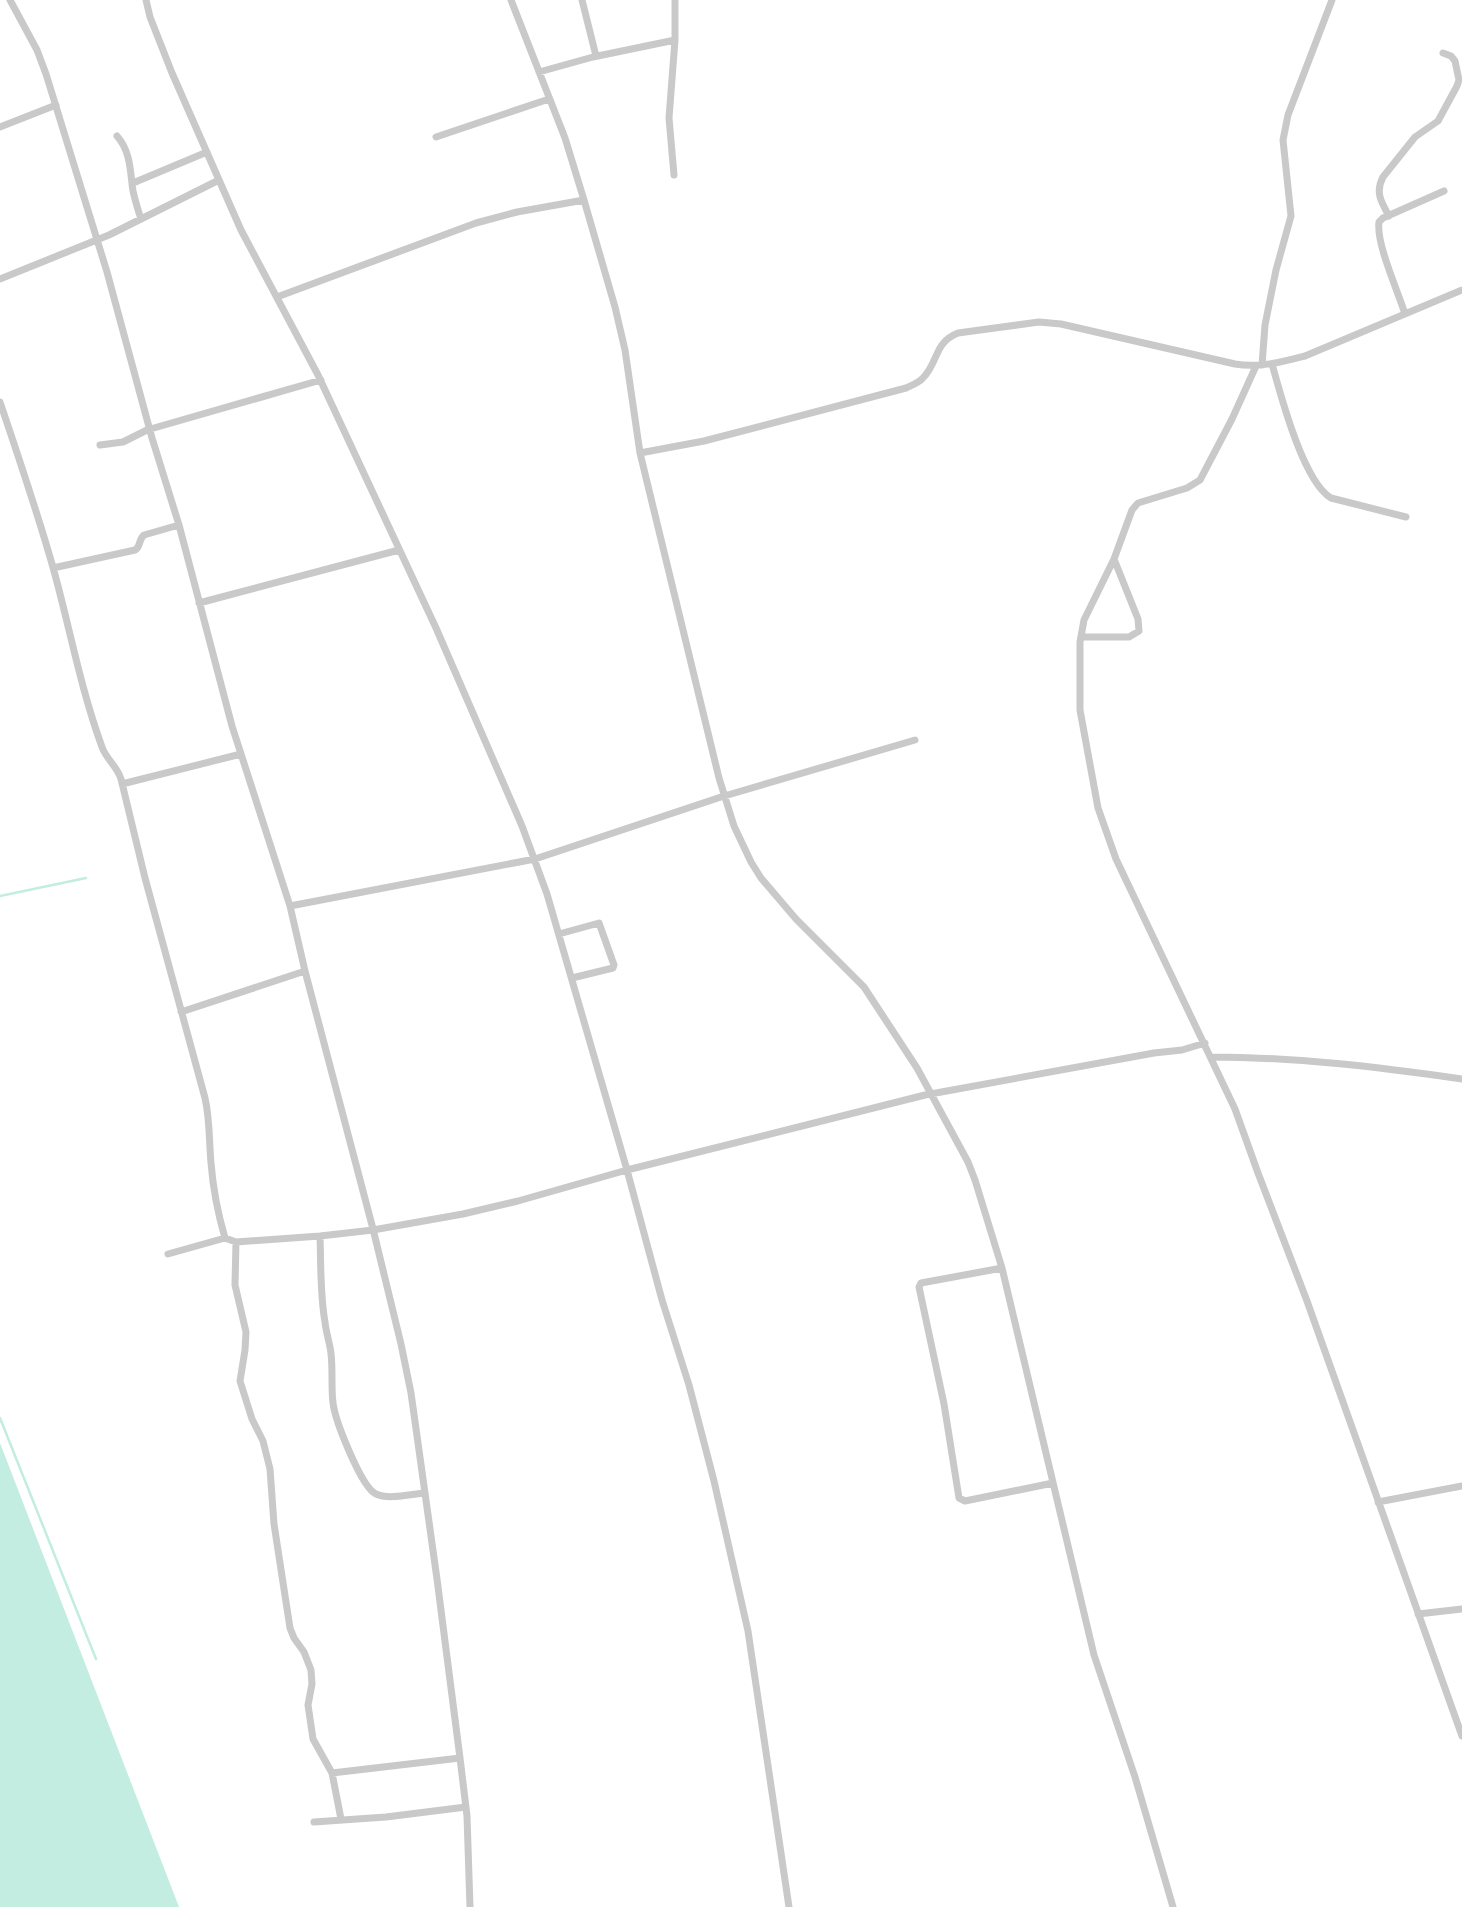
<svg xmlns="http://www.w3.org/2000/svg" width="1462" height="1907" font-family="'Noto Sans',sans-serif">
<rect width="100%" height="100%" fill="#fff"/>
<path fill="#c2ede0" d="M0,1443L179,1907H0Z"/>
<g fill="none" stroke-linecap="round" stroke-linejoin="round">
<path stroke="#c2ede0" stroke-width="2.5" d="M0,896L86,878
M0,1418L96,1659"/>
<path stroke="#c9c9c9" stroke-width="7" d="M10,0L37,50L46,74L107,272L152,438L179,525L232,726L290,906L305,971L373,1229L401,1344L411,1393L437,1579L460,1758L467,1816L470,1907
M146,0L150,17L172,73L241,230L318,375L436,628L522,826L547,894L627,1170L662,1300L689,1385L714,1481L748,1631L789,1907
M511,0L565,138L584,200
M582,0L596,56
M539,72L593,57L675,40
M0,127L56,105
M117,136C131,152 130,171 133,191C135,200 138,210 141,219
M436,137L549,99
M674,175L669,118L675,40V0
M133,183L207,152
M1389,216C1381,202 1375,192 1383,177L1415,137L1438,121L1457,86L1459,80L1455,61L1451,56L1443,53
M0,279L109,235L219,180
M277,297L476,223L517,212L584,200L615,307L625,350L640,453L704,441L906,388C912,385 918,383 922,379C939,363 933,343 958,333L1039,322L1061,324L1235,364C1260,368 1282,362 1305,356L1462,290
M1405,314C1398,291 1376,244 1379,222L1383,218L1444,191
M1272,364C1281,396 1303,481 1331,498L1406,517
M1262,365L1265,325L1276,270L1291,216L1283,140L1288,115L1332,0
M1256,366L1232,419L1200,480L1187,488L1138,503L1132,510L1114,559L1084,620L1080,642V710L1098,808L1116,859L1235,1109L1258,1173L1307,1301L1462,1736
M0,402C19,458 38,514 54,571C70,629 81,690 102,747C106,759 117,766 121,779L145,878L205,1098C210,1120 209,1141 211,1163C213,1188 218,1214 225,1238
M100,445L123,442L147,430L321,380
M640,453L719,778L734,826L751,862L761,878L796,919L864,987L917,1068L968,1162L975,1180L1002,1268L1094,1655L1135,1777L1173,1907
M53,568L135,550C141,547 138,540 144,535L179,525
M199,603L399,550
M1081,637H1129L1139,631L1138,619L1114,559
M122,784L241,754
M290,906L535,859L721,797L915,740
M559,934L599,923L614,965L613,968L572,978
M181,1012L305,971
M1211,1057C1295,1057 1379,1067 1462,1079
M320,1236C321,1265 320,1294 325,1322C326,1333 330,1343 331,1354C333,1370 331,1387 333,1403C335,1420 361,1487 376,1494C389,1500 411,1494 425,1493
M236,1242L235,1285L246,1332L245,1350L240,1381L252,1419L263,1441L270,1469L274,1524L290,1628L294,1638L304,1652L311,1670L312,1684L308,1705L313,1739L332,1773L460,1758
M168,1254L225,1238L236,1242L320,1236L373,1230L463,1214L518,1201L627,1170L925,1095L1154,1053L1182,1050L1205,1043
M1002,1268L921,1283L919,1287L944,1404L959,1498L965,1501L1053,1483
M1378,1502L1462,1486
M1418,1614L1462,1609
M332,1773L341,1819
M314,1822L386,1817L466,1807"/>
</g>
</svg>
